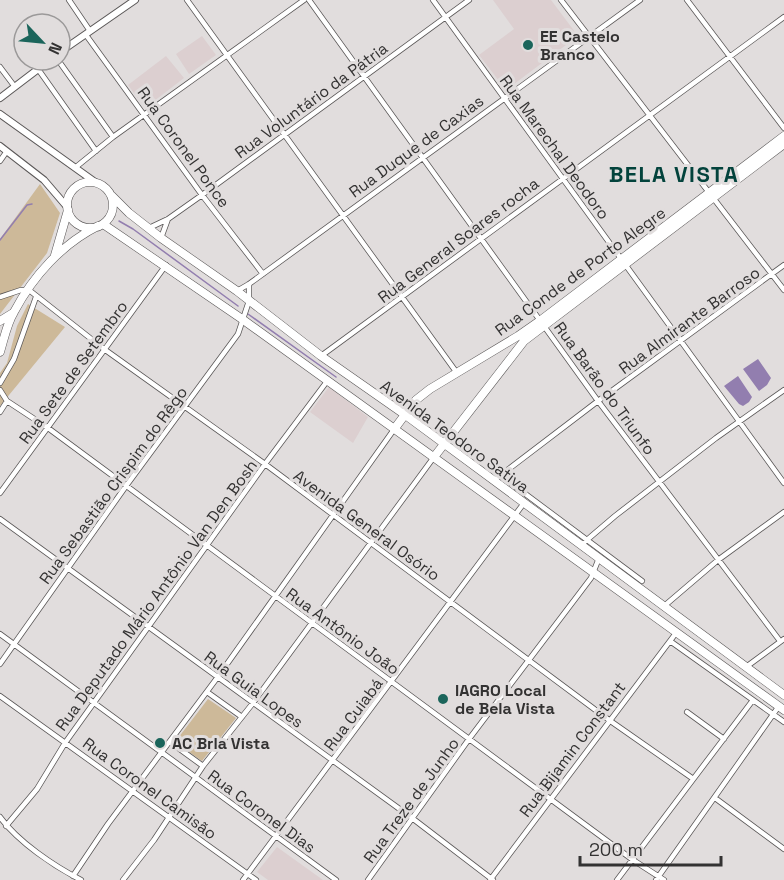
<svg xmlns="http://www.w3.org/2000/svg" width="784" height="880" font-family="'Space Grotesk',sans-serif">
<rect width="100%" height="100%" fill="#e1dddd"/>
<path fill="#dccfd0" d="M493,0H551L578,36L506,90L479,55L514,29Z
M202,36L216,55L189,74L176,54Z
M166,56L184,78L145,108L128,85Z
M329,387L368,417L353,443L310,412Z
M277,847L323,880H268L257,872Z"/>
<path fill="#cdb999" d="M40,184L60,213L47,253L0,314V239Z
M28,304L65,327L0,406V373L7,363L17,326Z
M208,699L236,718L202,761L175,742Z"/>
<path fill="#927eaf" d="M758,359L771,378L767,385L759,391L743,369Z
M738,376L752,397L749,402L743,406L739,404L724,386Z"/>
<g fill="none" stroke-linecap="round" stroke-linejoin="round">
<path stroke="#927eaf" stroke-width="1.5" d="M119,221L133,229L238,306
M0,240L27,205L32,204
M248,314L336,377"/>
<g stroke="#5a5757" stroke-width="6">
<path id="minor" d="M69,0L90,31
M187,0L457,373
M309,0L598,401L780,641
M433,0L784,483
M561,0L784,290
M687,0L784,128
M86,35L202,195L263,274
M58,60L113,137
M0,67L15,87
M38,69L96,151
M0,161L7,151
M76,167L113,137L304,0
M149,228L168,219L202,195L469,0
M161,238L168,219
M237,291L249,284L640,0
M0,297L21,290H29L104,349L265,464L609,720L692,778
M321,356L784,17
M0,383L14,359L36,297
M0,390L7,401L48,428L633,860L664,880
M0,412L7,401
M500,475L642,581
M493,481L598,401L784,265
M0,493L166,265
M0,519L412,818L493,880
M581,545L615,516L716,438L784,390
M663,607L718,560L784,512
M0,634L336,880
M670,641L784,722
M0,664L126,486L238,334L249,301V284
M746,667L784,639
M207,692L242,717
M0,696L256,880
M687,712L724,739
M170,742L203,766
M715,798L784,849
M0,817C18,842 54,866 81,880
M6,826L37,789L65,743L265,464L328,380
M73,876L108,824L217,678L395,428
M123,880L154,840L203,766L253,703L434,457
M243,880L524,503
M368,880L469,739L591,578L599,558
M490,880L676,633
M617,880L753,700
M656,880L779,706"/>
</g>
<g stroke="#5a5757" stroke-width="8">
<path id="tertiary" d="M60,52L135,0
M0,98L50,60
M0,114L95,182
M0,146L44,180L68,208"/>
</g>
<g stroke="#5a5757" stroke-width="9">
<path id="primary" d="M67 205a23 23 0 1 1 46 0a23 23 0 1 1-46 0Z
M112,196L129,213L161,238L237,291L321,356L404,414L784,695
M103,224L242,319L784,710
M55,255L68,210
M0,321L13,313
M0,352C4,339 7,323 14,312C33,276 62,244 98,226
M395,428L416,400L430,389L518,336L541,320L784,136
M434,457L524,341L784,144"/>
</g>
<use href="#minor" stroke="#fff" stroke-width="4.5"/>
<use href="#tertiary" stroke="#fff" stroke-width="6"/>
<use href="#primary" stroke="#fff" stroke-width="8"/>
</g>
<g fill="#1b655b" stroke="#e1dddd" stroke-width="2">
<circle cx="528" cy="45" r="6"/>
<circle cx="443" cy="699" r="6"/>
<circle cx="160" cy="743" r="6"/>
</g>
<g text-anchor="middle" stroke-width="6" stroke-linejoin="round" paint-order="stroke">
<g font-size="16" font-weight="bold" fill="#333232" stroke="#e1dddd" text-anchor="start">
<text x="540" y="42">EE Castelo<tspan x="540" dy="18">Branco</tspan></text>
<text x="455" y="696">IAGRO Local<tspan x="455" dy="18">de Bela Vista</tspan></text>
<text x="172" y="749">AC Brla Vista</text>
</g>
<g font-size="16" fill="#333232" stroke="#e1dddd">
<text transform="translate(311 100) rotate(-36)" y="6">Rua Voluntário da Pátria</text>
<text transform="translate(416 146) rotate(-36)" y="6">Rua Duque de Caxias</text>
<text transform="translate(184 147) rotate(54)" y="6">Rua Coronel Ponce</text>
<text transform="translate(555 147) rotate(54)" y="6">Rua Marechal Deodoro</text>
<text transform="translate(458 240) rotate(-37)" y="6">Rua General Soares rocha</text>
<text transform="translate(580 271) rotate(-36)" y="6">Rua Conde de Porto Alegre</text>
<text transform="translate(689 320) rotate(-36)" y="6">Rua Almirante Barroso</text>
<text transform="translate(73 372) rotate(-54)" y="6">Rua Sete de Setembro</text>
<text transform="translate(605 388) rotate(54)" y="6">Rua Barão do Triunfo</text>
<text transform="translate(455 436) rotate(36)" y="6">Avenida Teodoro Sativa</text>
<text transform="translate(113 485) rotate(-54)" y="6">Rua Sebastião Crispim do Rêgo</text>
<text transform="translate(367 525) rotate(36)" y="6">Avenida General Osório</text>
<text transform="translate(156 595) rotate(-54)" y="6">Rua Deputado Mário Antônio Van Den Bosh</text>
<text transform="translate(343 631) rotate(36)" y="6">Rua Antônio João</text>
<text transform="translate(254 689) rotate(36)" y="6">Rua Guia Lopes</text>
<text transform="translate(353 714) rotate(-53)" y="6">Rua Cuiabá</text>
<text transform="translate(572 749) rotate(-53)" y="6">Rua Bijamin Constant</text>
<text transform="translate(150 788) rotate(36)" y="6">Rua Coronel Camisão</text>
<text transform="translate(411 800) rotate(-54)" y="6">Rua Treze de Junho</text>
<text transform="translate(262 811) rotate(36)" y="6">Rua Coronel Dias</text>
</g>
<g font-size="22" font-weight="bold" letter-spacing="1.5" fill="#03433c" stroke="#e1dddd">
<text x="674" y="182">BELA VISTA</text>
</g>
</g>
<g transform="translate(42 42) rotate(116)"><circle r="28" fill="#e1dddd" stroke="#9b9999" stroke-width="1.5"/>
<path d="M0-4.5L10 22L0 15L-10 22Z" fill="#1b655b"/>
<text y="-9" font-size="16" font-weight="bold" text-anchor="middle" fill="#333232">N</text>
</g>
<path d="M580 856v9h141v-9" fill="none" stroke="#333232" stroke-width="3"/>
<text x="589" y="856" font-size="18" fill="#333232" stroke="#e1dddd" stroke-width="4.5" paint-order="stroke">200 m</text>
</svg>
